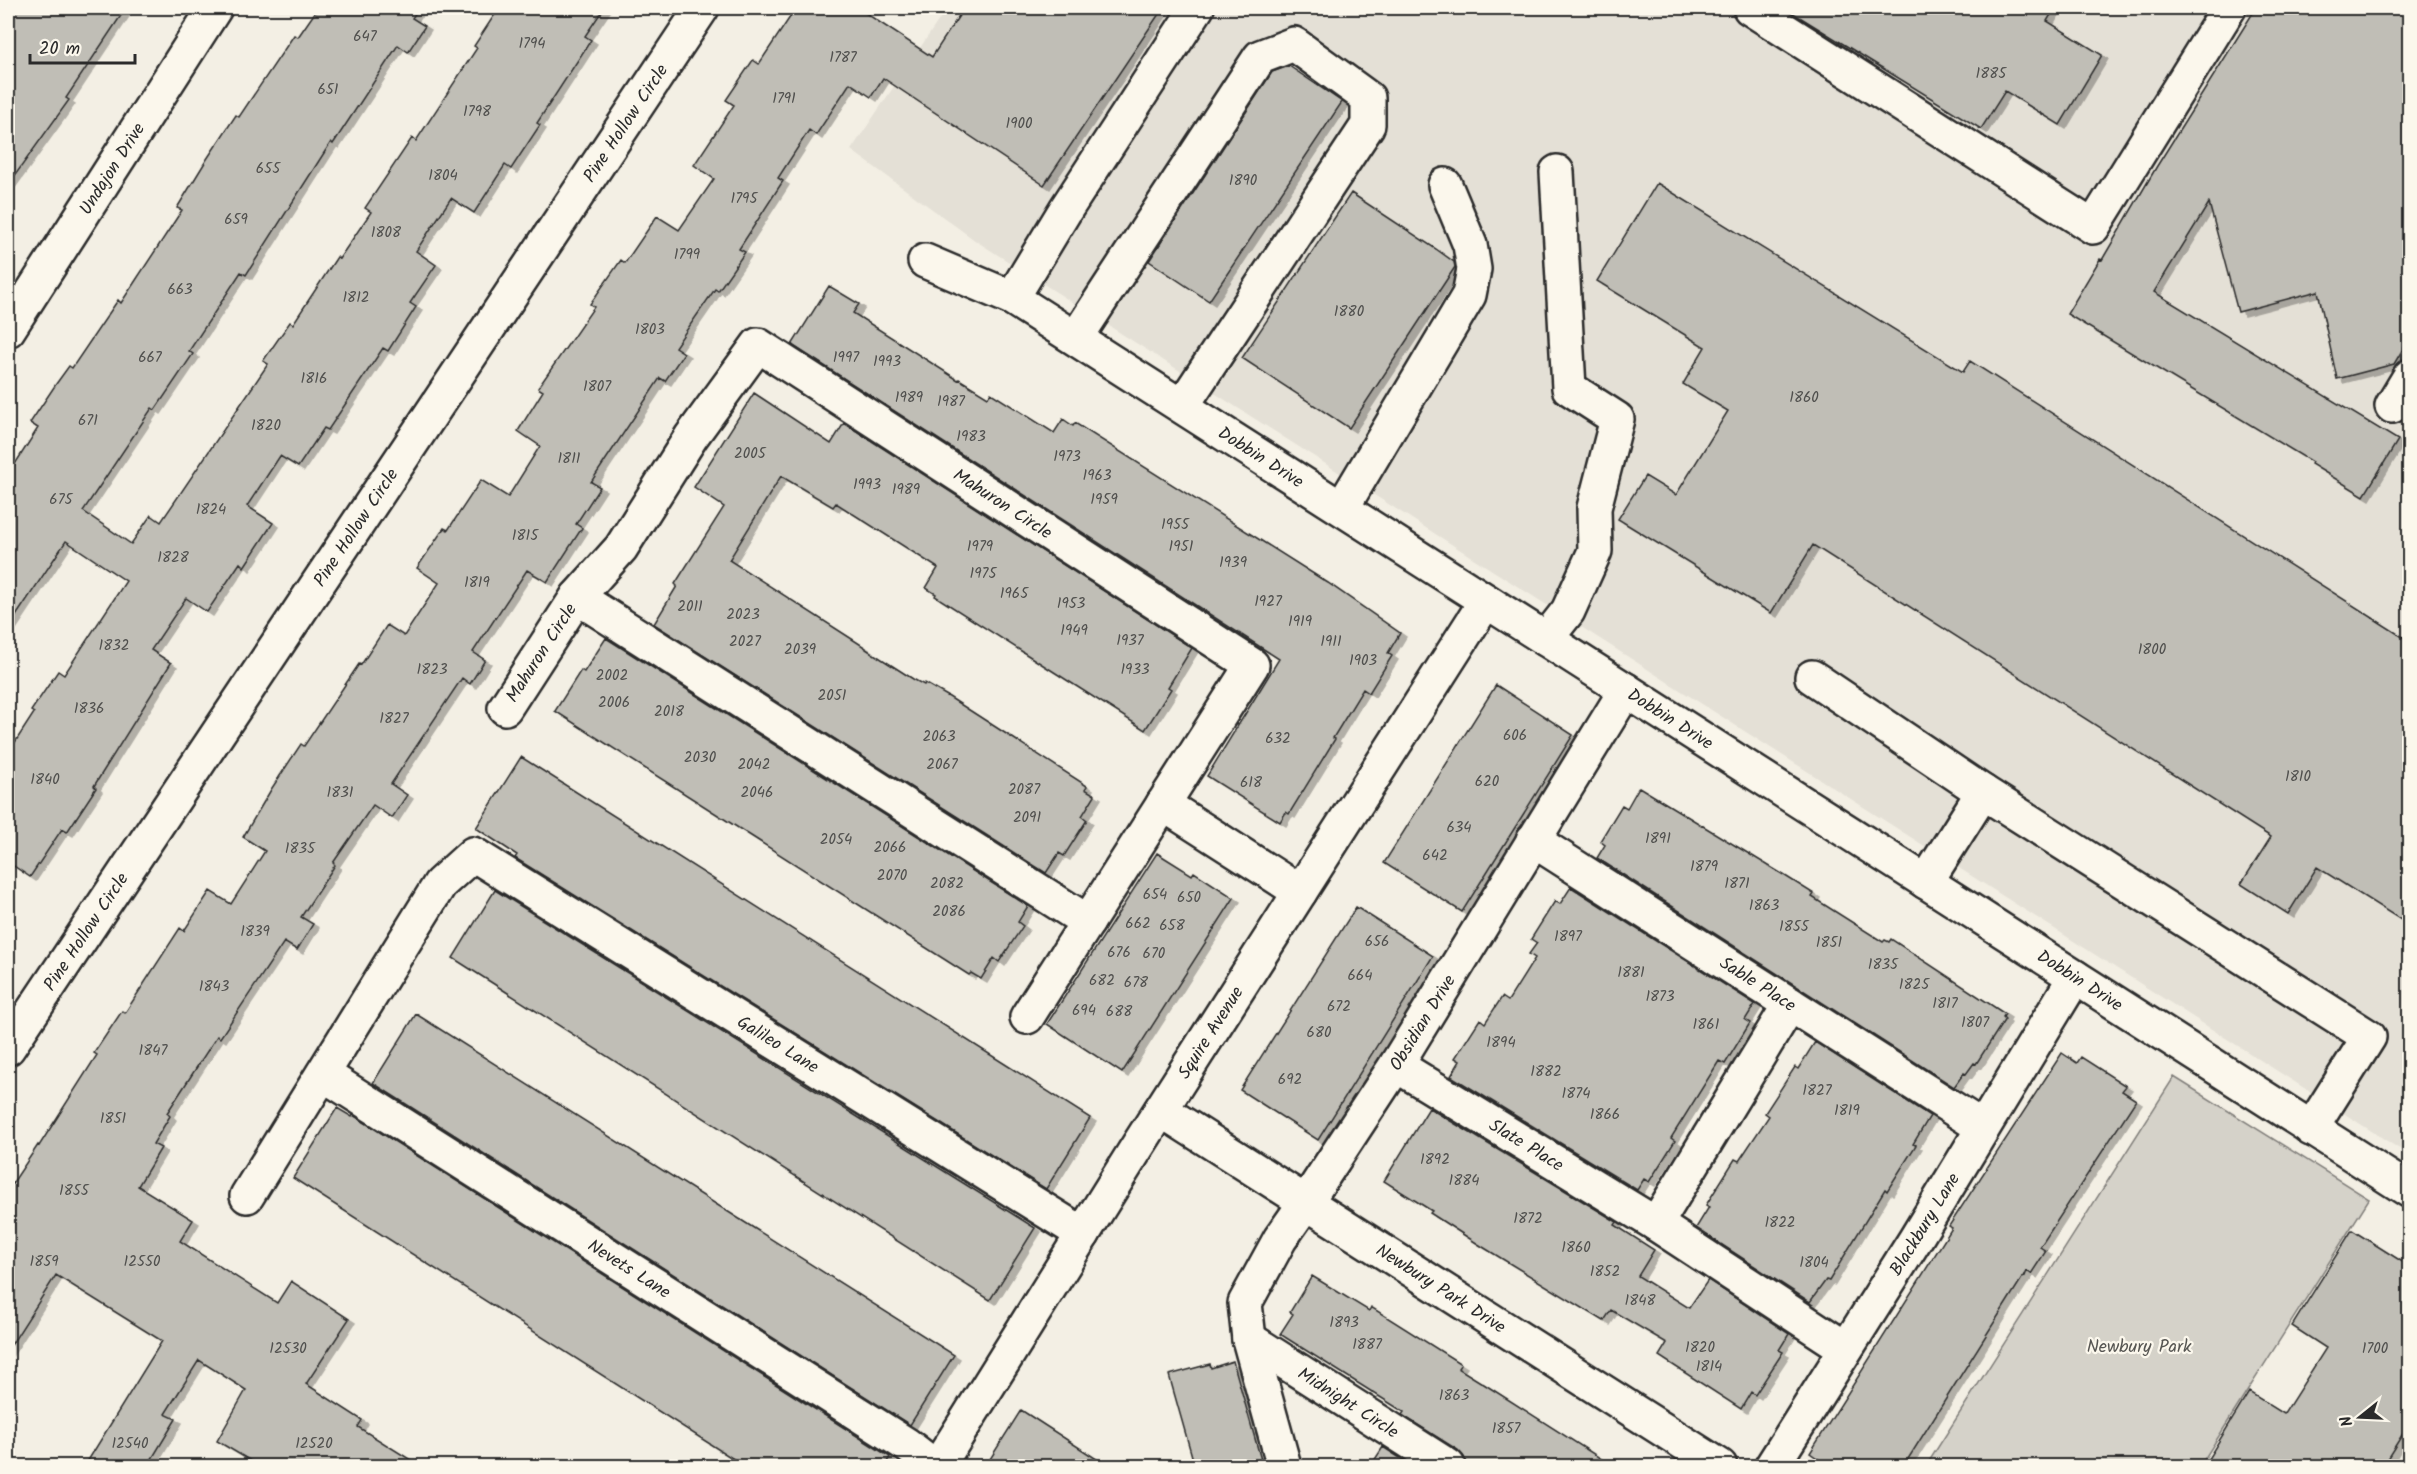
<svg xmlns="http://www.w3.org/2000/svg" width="2417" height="1474" font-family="Kalam,sans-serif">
<defs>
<filter id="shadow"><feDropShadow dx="6" dy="4" stdDeviation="0" flood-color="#0004"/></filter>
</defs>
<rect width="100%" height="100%" fill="#f3efe4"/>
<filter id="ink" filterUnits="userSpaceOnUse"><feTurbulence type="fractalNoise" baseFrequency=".0167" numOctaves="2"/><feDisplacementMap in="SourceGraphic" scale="12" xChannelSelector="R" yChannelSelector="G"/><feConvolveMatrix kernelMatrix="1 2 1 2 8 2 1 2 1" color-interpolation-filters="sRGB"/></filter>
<g filter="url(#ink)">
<path fill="#e4e0d6" d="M947,8H2409V1155L976,241L851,150Z"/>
<path fill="#d5d2c9" stroke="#807e7a" stroke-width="1.5" d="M2174,1077L2369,1199L2200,1466H1926Z"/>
<path fill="#c0beb6" stroke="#2b2b2b" stroke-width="1.5" filter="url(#shadow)" d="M15,8H126L66,98L69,100L8,185V19Z
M318,8H419L412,18L425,26L408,52L398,45L333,144L331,142L246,275L241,272L189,351L193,354L155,410L152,408L83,511L131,544L151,515L161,522L268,364L263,361L290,322L293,324L337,257L339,259L371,212L365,208L412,138L416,141L477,48L474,46L499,8H604L585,36L591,40L537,123L540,125L511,169L505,165L474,213L451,198L416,251L436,265L410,303L416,307L388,351L383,348L328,430L324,428L298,467L280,456L247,506L273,523L244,567L240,563L207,612L186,598L151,650L171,663L94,786L96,788L67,832L62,829L30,877L8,862V753L34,713L31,711L58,671L64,675L126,581L66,541L8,628V475L38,428L30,423L56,384L69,366L72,368L118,300L121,303L182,210L177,208L207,159L236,115L239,117L294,35L298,37Z
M796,8H858L932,57L964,8H1163L1044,185L883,78L871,97L850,83L816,135L809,130L778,178L783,181L739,249L745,252L718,291L715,289L675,347L684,353L665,381L660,378L591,482L600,487L576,524L582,528L547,582L527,570L473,652L485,660L470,684L462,678L391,784L407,795L392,818L373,805L333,863L335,865L301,917L313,924L297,950L284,942L220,1038L217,1036L167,1113L170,1116L153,1144L161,1148L138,1186L193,1220L180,1241L277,1303L291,1281L349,1319L306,1384L362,1420L358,1427L422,1467H261L217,1441L246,1390L199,1360L165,1414L176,1419L147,1467H84L162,1341L56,1275L8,1350V1190L38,1145L39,1146L97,1055L94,1053L122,1011L125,1013L180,928L184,931L210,891L231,904L265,851L243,837L272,788L301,744L304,746L359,664L361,665L387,625L404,636L439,583L417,568L444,528L448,530L481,480L508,497L540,446L518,431L543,391L538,388L594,307L590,304L621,260L625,263L657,216L679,230L714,179L694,165L734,105L726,100L753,60L759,64Z
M1785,8H2055L2047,21L2102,55L2060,125L2005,91L1981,129Z
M2256,8H2409V339L2394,364L2337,379L2318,291L2238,312L2209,203L2154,292L2398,440L2364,496L2311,464L2312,462L2067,314L2100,259L2102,260L2157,166Z
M1289,66L1342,102L1209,301L1149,261L1272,72Z
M1657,183L1963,372L1970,361L2409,641V925L2317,867L2288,914L2241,884L2271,837L1813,545L1771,613L1618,519L1645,476L1676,495L1728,411L1683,384L1705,347L1597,281Z
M1351,193L1436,249L1454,262L1455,267L1349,428L1242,358Z
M829,286L859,304L853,313L958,380L959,379L988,397L991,393L1054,433L1063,419L1073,426L1075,423L1328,583L1400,633L1388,653L1392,656L1369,693L1363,689L1333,738L1335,739L1289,814L1286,812L1280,822L1207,776L1279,659L792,345Z
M754,393L831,444L844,423L1192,648L1168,687L1171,689L1145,730L935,596L936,594L926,588L938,568L836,503L833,507L781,476L729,560L866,648V649L913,679L924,685L925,683L949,697L1087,786L1085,789L1095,795L1082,816L1087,820L1064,856L1059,853L1046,873L654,624L677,586L675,584L724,507L694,487Z
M606,638L1028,906L1018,922L1023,926L999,962L994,958L981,979L971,973L969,975L555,711L581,670L584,672Z
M1496,685L1573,735L1462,912L1384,863Z
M521,757L1090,1118L1046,1189L515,858L517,855L476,828Z
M1639,787L1782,874L1814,894L1812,897L1883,942L1885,940L1889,942L1891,939L2005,1014L2003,1017L2005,1019L1976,1064L1974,1063L1966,1074L1964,1073L1954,1087L1597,858L1605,845L1600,841L1622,805L1627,808Z
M1157,853L1192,875L1194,872L1234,898L1122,1073L1047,1024Z
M1571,887L1755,1004L1745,1020L1750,1023L1725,1064L1719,1061L1671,1138L1675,1141L1649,1182L1644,1179L1637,1190L1451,1076L1460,1061L1455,1058L1480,1019L1485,1023L1502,997L1508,1001L1535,958L1529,954L1537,943L1531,939L1555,901L1560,904Z
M495,890L1035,1228L990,1300L453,958Z
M1356,907L1433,956L1318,1140L1240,1090Z
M416,1014L954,1355L910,1425L373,1083Z
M1815,1042L1930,1116L1913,1144L1916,1145L1887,1191L1885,1189L1829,1281L1826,1280L1810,1302L1696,1228L1709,1207L1706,1205L1735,1159L1739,1161L1769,1116L1765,1113L1795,1067L1798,1069Z
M2062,1053L2077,1063L2081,1057L2126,1086L2122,1091L2136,1100L2040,1247L2046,1251L2031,1274L2027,1271L2025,1276L2024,1275L1903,1467H1830L1810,1453L1952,1228L1949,1226Z
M337,1108L352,1117L353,1115L890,1457L884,1467H746L293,1178Z
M1429,1108L1617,1222L1615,1225L1654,1250L1638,1276L1689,1308L1708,1280L1789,1334L1779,1350L1783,1352L1755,1395L1751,1392L1741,1409L1659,1356L1667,1343L1611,1310L1604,1321L1478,1244L1430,1213L1432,1211L1384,1181Z
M2352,1230L2409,1266V1424L2382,1467H2203L2249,1392L2284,1414L2326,1348L2292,1326Z
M1312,1276L1369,1311L1371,1307L1461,1364L1458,1368L1487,1386L1614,1467H1467L1464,1457L1458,1450L1402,1415L1404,1412L1280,1334L1293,1314L1290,1312Z
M1233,1361L1263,1467H1195L1169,1375L1210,1364L1211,1368Z
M1021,1410L1109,1467H985Z
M1383,1447L1414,1467H1370Z"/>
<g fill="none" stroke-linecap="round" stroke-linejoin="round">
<g stroke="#2b2b2b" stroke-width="38">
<g id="minor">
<path d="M1750,8L2093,227L2229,8"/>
<path id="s1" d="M925,261L1012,298L2410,1191"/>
<path d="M1012,298L1066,209L1197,8"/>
<path id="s2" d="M8,330L215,8"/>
<path d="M1076,338L1260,57L1294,44L1368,98V125L1182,406"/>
<path d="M2392,406L2410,376"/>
<path d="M1342,508L1469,295L1474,269L1470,245L1445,185"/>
<path d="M577,597L1088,922"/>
<path d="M1546,639L1568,611L1595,551L1594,508L1617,419L1569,388L1557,172"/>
<path d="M1812,677L1983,792"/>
<path id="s3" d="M505,708L577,597L621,548L691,437L758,345L1252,665L1027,1017"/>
<path d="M1163,804L1300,892"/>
<path id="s4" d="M1533,840L1982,1127"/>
<path d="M1926,882L1983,792L2369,1037L2311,1129"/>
<path id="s5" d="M8,1048L702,8"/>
<path id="s6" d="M1396,1065L1656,1224L1790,1004"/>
<path id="s7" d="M323,1074L907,1445L934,1466"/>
<path id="s8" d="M1161,1110L1720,1466"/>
<path id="s9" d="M247,1196L440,884L473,854L1083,1234"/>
<path d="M1656,1224L1845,1348"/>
<path id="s10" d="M1249,1339L1448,1466"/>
<path id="s11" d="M938,1466L1139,1144L1486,601"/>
<path id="s12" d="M1284,1466L1249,1339L1245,1303L1280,1239L1306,1202L1396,1065L1626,690"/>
<path id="s13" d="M1772,1466L1915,1240L2075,977"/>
</g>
</g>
<use href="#minor" stroke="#fbf7ec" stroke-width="33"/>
</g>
</g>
<g text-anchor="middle" stroke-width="4.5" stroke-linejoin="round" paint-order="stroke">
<g font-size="15" fill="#50504e">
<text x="365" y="41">647</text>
<text x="532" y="48">1794</text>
<text x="843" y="62">1787</text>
<text x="1991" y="78">1885</text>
<text x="328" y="94">651</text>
<text x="784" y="103">1791</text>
<text x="477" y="116">1798</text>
<text x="1019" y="128">1900</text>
<text x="268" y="173">655</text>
<text x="443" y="180">1804</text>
<text x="1243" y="185">1890</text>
<text x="744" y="203">1795</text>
<text x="236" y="224">659</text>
<text x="386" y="237">1808</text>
<text x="687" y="259">1799</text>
<text x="180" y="294">663</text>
<text x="356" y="302">1812</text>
<text x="1349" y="316">1880</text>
<text x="650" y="334">1803</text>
<text x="150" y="362">667</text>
<text x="846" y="362">1997</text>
<text x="887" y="366">1993</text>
<text x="314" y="383">1816</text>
<text x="597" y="391">1807</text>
<text x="909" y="402">1989</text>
<text x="1804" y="402">1860</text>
<text x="951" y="406">1987</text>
<text x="88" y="425">671</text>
<text x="266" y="430">1820</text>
<text x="971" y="441">1983</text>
<text x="750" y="458">2005</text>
<text x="1067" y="461">1973</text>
<text x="569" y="463">1811</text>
<text x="1097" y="480">1963</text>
<text x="867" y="489">1993</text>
<text x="906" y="494">1989</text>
<text x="61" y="504">675</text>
<text x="1104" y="504">1959</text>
<text x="211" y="514">1824</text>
<text x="1175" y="529">1955</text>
<text x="525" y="540">1815</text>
<text x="980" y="551">1979</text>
<text x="1181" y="551">1951</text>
<text x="173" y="562">1828</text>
<text x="1233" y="567">1939</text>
<text x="983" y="578">1975</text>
<text x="477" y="587">1819</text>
<text x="1014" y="598">1965</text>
<text x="1268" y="606">1927</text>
<text x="1071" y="608">1953</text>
<text x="690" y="611">2011</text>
<text x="743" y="619">2023</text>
<text x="1300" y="626">1919</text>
<text x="1074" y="635">1949</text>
<text x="1130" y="645">1937</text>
<text x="745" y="646">2027</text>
<text x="1331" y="646">1911</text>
<text x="114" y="650">1832</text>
<text x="800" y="654">2039</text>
<text x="2152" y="654">1800</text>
<text x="1363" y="665">1903</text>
<text x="432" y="674">1823</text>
<text x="1135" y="674">1933</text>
<text x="612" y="680">2002</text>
<text x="832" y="700">2051</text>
<text x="614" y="707">2006</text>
<text x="89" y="713">1836</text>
<text x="669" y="716">2018</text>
<text x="394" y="723">1827</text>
<text x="1515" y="740">606</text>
<text x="939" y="741">2063</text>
<text x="1278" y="743">632</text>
<text x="700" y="762">2030</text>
<text x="754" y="769">2042</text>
<text x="942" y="769">2067</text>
<text x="2298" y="781">1810</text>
<text x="45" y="784">1840</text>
<text x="1487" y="786">620</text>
<text x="1251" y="787">618</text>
<text x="1024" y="794">2087</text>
<text x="340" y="797">1831</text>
<text x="757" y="797">2046</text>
<text x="1027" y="822">2091</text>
<text x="1459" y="832">634</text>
<text x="1658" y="843">1891</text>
<text x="836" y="844">2054</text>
<text x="890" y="852">2066</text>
<text x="300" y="853">1835</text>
<text x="1435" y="860">642</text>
<text x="1704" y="871">1879</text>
<text x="892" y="880">2070</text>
<text x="947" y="888">2082</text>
<text x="1737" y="888">1871</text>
<text x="1155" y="899">654</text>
<text x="1189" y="902">650</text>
<text x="1764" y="910">1863</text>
<text x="949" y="916">2086</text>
<text x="1138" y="928">662</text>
<text x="1172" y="930">658</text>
<text x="1794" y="931">1855</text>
<text x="255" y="936">1839</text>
<text x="1568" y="941">1897</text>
<text x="1377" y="946">656</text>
<text x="1829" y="947">1851</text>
<text x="1119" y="957">676</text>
<text x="1154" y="958">670</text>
<text x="1883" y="969">1835</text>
<text x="1631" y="977">1881</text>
<text x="1360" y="980">664</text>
<text x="1102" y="985">682</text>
<text x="1136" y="987">678</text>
<text x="1914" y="989">1825</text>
<text x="214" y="991">1843</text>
<text x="1660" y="1001">1873</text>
<text x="1945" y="1008">1817</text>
<text x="1339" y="1011">672</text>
<text x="1084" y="1015">694</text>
<text x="1119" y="1016">688</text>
<text x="1975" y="1027">1807</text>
<text x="1706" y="1029">1861</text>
<text x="1319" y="1037">680</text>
<text x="1501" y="1047">1894</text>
<text x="153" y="1055">1847</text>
<text x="1546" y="1076">1882</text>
<text x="1290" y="1084">692</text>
<text x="1817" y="1095">1827</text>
<text x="1576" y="1098">1874</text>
<text x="1847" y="1115">1819</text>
<text x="1605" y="1119">1866</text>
<text x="113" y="1123">1851</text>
<text x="1435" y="1164">1892</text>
<text x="1464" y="1185">1884</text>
<text x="74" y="1195">1855</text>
<text x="1528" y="1223">1872</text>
<text x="1780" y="1227">1822</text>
<text x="1576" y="1252">1860</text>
<text x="44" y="1266">1859</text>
<text x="142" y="1266">12550</text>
<text x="1814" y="1267">1804</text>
<text x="1605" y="1276">1852</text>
<text x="1640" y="1305">1848</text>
<text x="1344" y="1327">1893</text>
<text x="1367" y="1349">1887</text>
<text x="1700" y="1352">1820</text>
<text x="288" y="1353">12530</text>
<text x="2375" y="1353">1700</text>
<text x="1709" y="1371">1814</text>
<text x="1454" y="1400">1863</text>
<text x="1506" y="1433">1857</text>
<text x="130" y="1448">12540</text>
<text x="314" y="1448">12520</text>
</g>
<g font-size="18" fill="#2b2b2b" stroke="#fbf7ec">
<text dy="6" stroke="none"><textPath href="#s5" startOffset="1112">Pine Hollow Circle</textPath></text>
<text dy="6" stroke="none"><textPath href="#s2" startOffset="192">Undajon Drive</textPath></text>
<text dy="6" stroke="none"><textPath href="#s1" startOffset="390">Dobbin Drive</textPath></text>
<text dy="6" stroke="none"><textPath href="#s3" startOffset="735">Mahuron Circle</textPath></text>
<text dy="6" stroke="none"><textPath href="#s5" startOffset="626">Pine Hollow Circle</textPath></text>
<text dy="6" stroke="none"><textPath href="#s3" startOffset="66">Mahuron Circle</textPath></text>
<text dy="6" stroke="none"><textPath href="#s1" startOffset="876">Dobbin Drive</textPath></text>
<text dy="6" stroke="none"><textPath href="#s5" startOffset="140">Pine Hollow Circle</textPath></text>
<text dy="6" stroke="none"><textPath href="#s1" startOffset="1362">Dobbin Drive</textPath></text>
<text dy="6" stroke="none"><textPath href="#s4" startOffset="267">Sable Place</textPath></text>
<text dy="6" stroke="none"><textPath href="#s12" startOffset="500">Obsidian Drive</textPath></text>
<text dy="6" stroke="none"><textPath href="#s11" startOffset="512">Squire Avenue</textPath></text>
<text dy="6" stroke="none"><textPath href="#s9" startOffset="771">Galileo Lane</textPath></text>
<text dy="6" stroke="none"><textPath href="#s6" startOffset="153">Slate Place</textPath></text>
<text dy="6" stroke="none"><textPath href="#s13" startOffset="286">Blackbury Lane</textPath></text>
<text dy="6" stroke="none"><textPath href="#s7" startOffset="363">Nevets Lane</textPath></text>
<text dy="6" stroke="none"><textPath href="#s8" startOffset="332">Newbury Park Drive</textPath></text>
<text dy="6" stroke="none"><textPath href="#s10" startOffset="118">Midnight Circle</textPath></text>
</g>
<g font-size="18" fill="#565552" stroke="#fbf7ec">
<text x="2139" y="1352">Newbury Park</text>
</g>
</g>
<rect width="2417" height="1474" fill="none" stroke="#fbf7ec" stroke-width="30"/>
<rect x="15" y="15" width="2387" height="1444" fill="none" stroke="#2b2b2b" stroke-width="2" filter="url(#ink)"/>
<g transform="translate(2360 1417) rotate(252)" stroke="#fbf7ec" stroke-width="4.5" paint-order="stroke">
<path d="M0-4.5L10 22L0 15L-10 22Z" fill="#2b2b2b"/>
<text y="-9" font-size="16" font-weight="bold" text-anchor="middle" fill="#2b2b2b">N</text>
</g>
<path d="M30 54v9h105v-9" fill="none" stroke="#2b2b2b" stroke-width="3"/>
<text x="39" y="54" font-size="18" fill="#2b2b2b" stroke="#fbf7ec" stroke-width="4.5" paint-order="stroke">20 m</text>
</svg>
